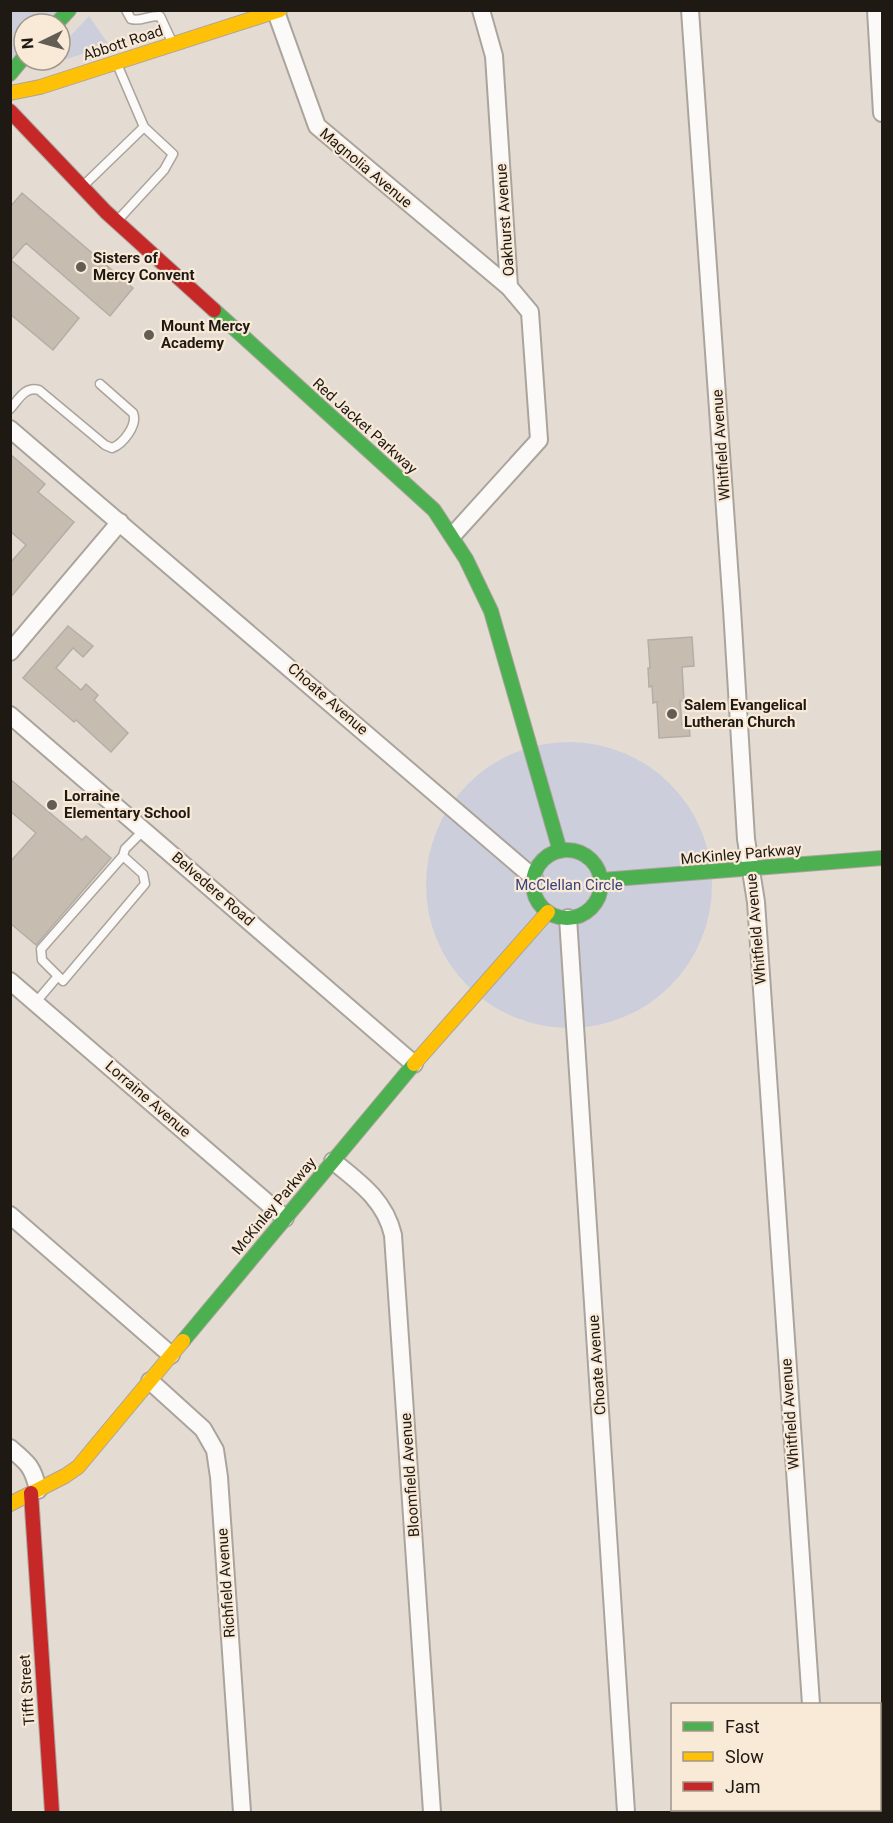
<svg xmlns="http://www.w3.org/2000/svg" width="893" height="1823" font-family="Roboto,sans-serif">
<rect width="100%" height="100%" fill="#e4dcd3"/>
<path fill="#cdcedc" d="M11,11H66L53,24H24V54L11,68Z
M89,16L109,45L58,62H53L51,60H60V47Z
M426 885a143 143 0 1 1 286 0a143 143 0 1 1-286 0Z"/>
<path fill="#c6bcb0" stroke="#b4aea7" stroke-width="1.5" d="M22,193L133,288L110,316L26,243L11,260L79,318L53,350L10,314V207Z
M10,454L45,484L38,492L74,522L10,598V563L26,545L10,531Z
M68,626L93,646L83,657L73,648L56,668L81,690L86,684L98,695L94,700L128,733L111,752L76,720L74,722L23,678Z
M692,637L694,666L682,667L684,701H680L682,725L689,724L690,736L659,738L657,702L653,703L652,686L649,687L648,668H650L648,640Z
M10,779L82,840L86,836L111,858L36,945L10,923V862L36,833L10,811Z"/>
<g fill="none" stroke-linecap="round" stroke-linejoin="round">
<g stroke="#aba49d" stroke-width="11">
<path id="lane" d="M126,10L131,19C141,22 149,15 160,16L173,44
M117,64L144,127
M83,186L144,127L173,154L164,170L117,221
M10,409C19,399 25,386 39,390L105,445L112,448C123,444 138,425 133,413L100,384
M58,976L42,960L41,949L123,856
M36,1002L58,976L63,981L145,884L143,874L123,856L125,849L144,830"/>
</g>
<g stroke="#aba49d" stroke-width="20">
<path id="street" d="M690,10L732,609L746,839L756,902L811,1704
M876,10L882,113
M276,12L317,126L509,287
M10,429L534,878
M453,535L539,440L530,312L509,287L494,56L481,10
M10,652L120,522
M10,715L414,1064
M568,918L626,1812
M10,981L285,1218
M333,1161C359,1182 385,1200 393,1235L432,1812
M10,1215L171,1355
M150,1381L203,1429L215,1450L219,1477L242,1812
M10,1448C28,1463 33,1467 38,1490
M819,1810V1812
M712,1812L756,1810"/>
</g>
<g stroke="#aba49d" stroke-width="16">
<path id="fast" d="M56,24L69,10
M10,74L24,57
M214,310L434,510L466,559L491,611L560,851
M533 884a34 34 0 1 1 68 0a34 34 0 1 1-68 0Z
M601,880L882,858
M183,1341L414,1064"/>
</g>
<g stroke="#aba49d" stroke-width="16">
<path id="slow" d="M10,93L40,87L280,10
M414,1064L548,912
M10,1504L65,1476L78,1467L183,1341"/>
</g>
<g stroke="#aba49d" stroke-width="16">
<path id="jam" d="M10,111L106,212L214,310
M31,1493L52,1812"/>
</g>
<use href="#lane" stroke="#fbfaf8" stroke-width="8"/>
<use href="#street" stroke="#fbfaf8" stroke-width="16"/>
<use href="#fast" stroke="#4caf50" stroke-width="14"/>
<use href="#slow" stroke="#ffc107" stroke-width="14"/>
<use href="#jam" stroke="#c62828" stroke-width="14"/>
</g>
<g fill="#645d56" stroke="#f9ead8" stroke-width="2">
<circle cx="81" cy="267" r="6"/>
<circle cx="149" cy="335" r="6"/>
<circle cx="672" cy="714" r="6"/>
<circle cx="52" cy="805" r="6"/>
</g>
<g text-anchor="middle" stroke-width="4.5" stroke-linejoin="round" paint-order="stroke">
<g font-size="15" fill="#1f1913" stroke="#f9ead8">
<text transform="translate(123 43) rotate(-18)" y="5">Abbott Road</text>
<text transform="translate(366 168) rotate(40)" y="5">Magnolia Avenue</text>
<text transform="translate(505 220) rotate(-94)" y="5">Oakhurst Avenue</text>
<text transform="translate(365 426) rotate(42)" y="5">Red Jacket Parkway</text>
<text transform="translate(721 445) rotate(-94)" y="5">Whitfield Avenue</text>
<text transform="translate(328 699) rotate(41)" y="5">Choate Avenue</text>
<text transform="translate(741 854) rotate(-5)" y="5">McKinley Parkway</text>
<text transform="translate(213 889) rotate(41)" y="5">Belvedere Road</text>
<text transform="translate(756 929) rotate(-95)" y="5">Whitfield Avenue</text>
<text transform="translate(148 1099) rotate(41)" y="5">Lorraine Avenue</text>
<text transform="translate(274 1206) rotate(-50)" y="5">McKinley Parkway</text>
<text transform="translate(597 1365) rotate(-94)" y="5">Choate Avenue</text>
<text transform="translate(790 1414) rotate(-94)" y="5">Whitfield Avenue</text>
<text transform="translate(410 1475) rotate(-94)" y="5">Bloomfield Avenue</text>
<text transform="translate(226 1583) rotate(-94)" y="5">Richfield Avenue</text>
<text transform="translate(27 1690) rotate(-94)" y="5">Tifft Street</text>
</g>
<g font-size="15" font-weight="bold" fill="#1f1913" stroke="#f9ead8" text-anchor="start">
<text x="93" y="263">Sisters of<tspan x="93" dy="17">Mercy Convent</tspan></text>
<text x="161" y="331">Mount Mercy<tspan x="161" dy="17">Academy</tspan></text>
<text x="684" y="710">Salem Evangelical<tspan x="684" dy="17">Lutheran Church</tspan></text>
<text x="64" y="801">Lorraine<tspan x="64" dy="17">Elementary School</tspan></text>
</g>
<g font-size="15" fill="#3a437e" stroke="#f9ead8">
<text x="569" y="890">McClellan Circle</text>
</g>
</g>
<rect width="893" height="1823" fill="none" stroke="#1f1913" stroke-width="24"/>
<rect x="671" y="1703" width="210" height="108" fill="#f9ead8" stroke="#a29689" stroke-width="1.5"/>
<rect x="683" y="1722" width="30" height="9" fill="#4caf50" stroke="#a29689" stroke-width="1.5"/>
<text x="725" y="1733" font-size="18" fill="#1f1913">Fast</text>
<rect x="683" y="1752" width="30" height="9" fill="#ffc107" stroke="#a29689" stroke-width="1.5"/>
<text x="725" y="1763" font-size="18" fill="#1f1913">Slow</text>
<rect x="683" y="1782" width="30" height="9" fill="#c62828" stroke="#a29689" stroke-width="1.5"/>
<text x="725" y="1793" font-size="18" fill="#1f1913">Jam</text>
<g transform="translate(42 42) rotate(265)"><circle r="28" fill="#f9ead8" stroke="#a29689" stroke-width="1.5"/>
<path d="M0-4.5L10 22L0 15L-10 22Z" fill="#645d56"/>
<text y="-9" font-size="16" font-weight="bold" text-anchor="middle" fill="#1f1913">N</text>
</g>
</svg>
